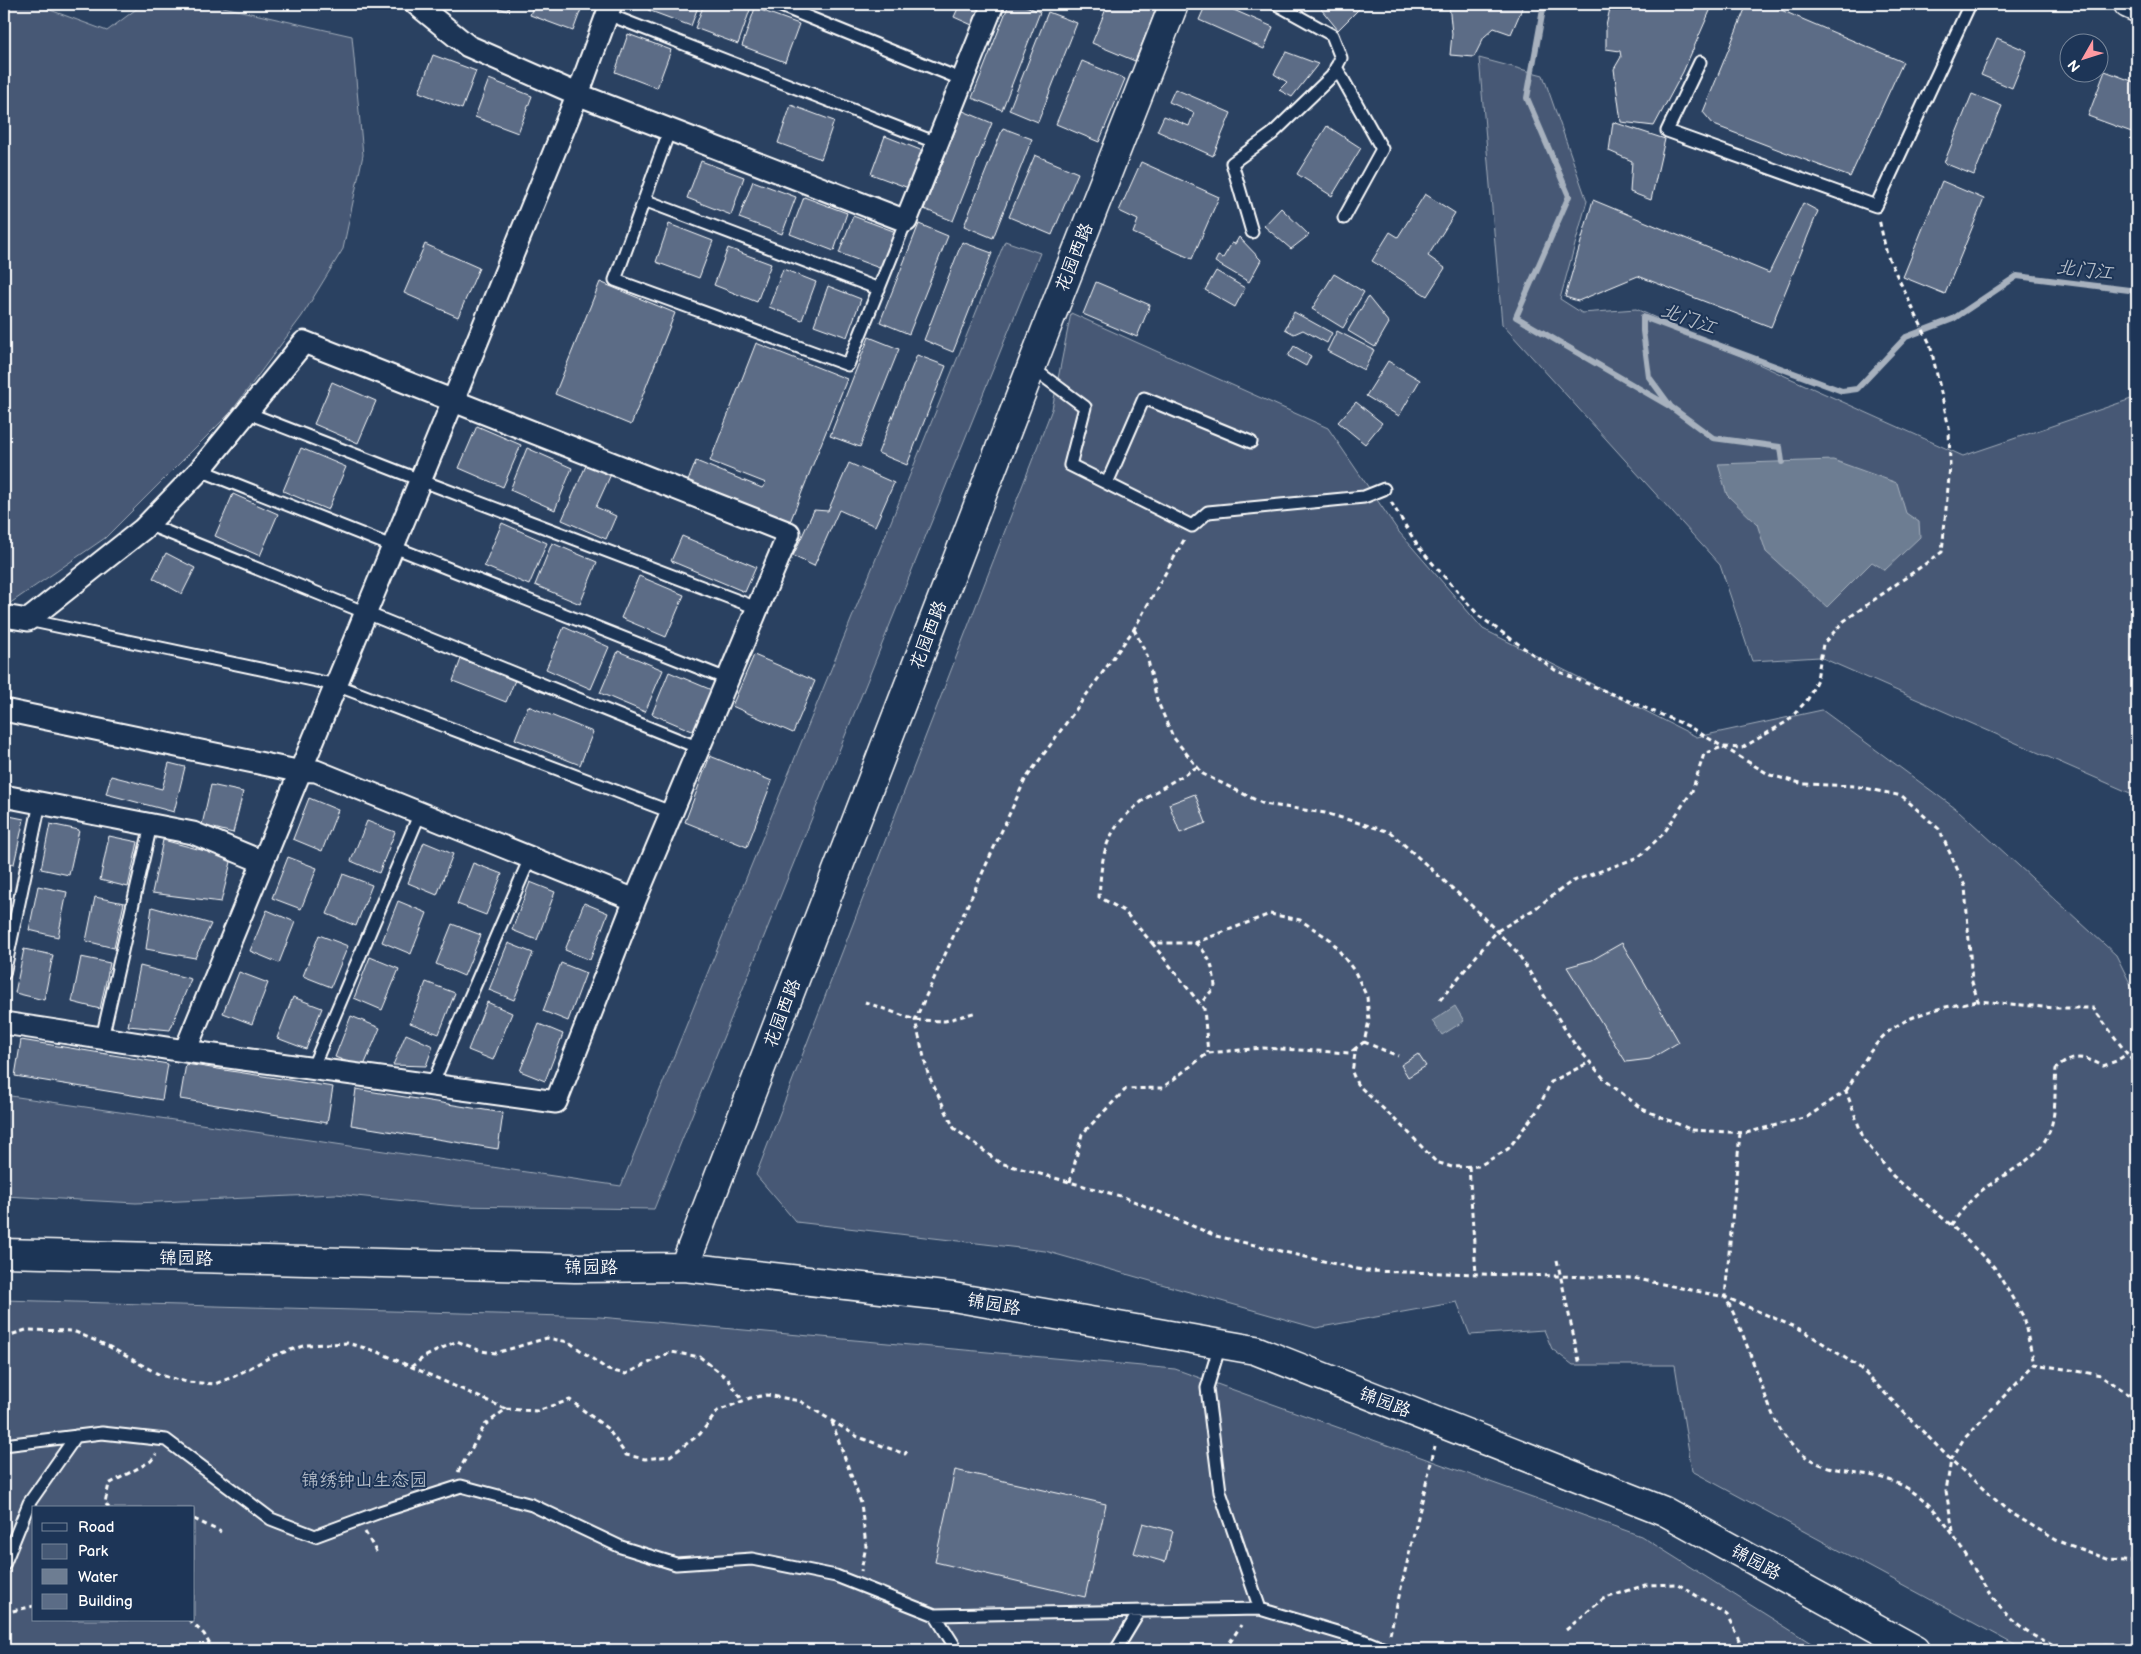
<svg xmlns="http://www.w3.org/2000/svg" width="2141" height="1654" font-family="'Balsamiq Sans','LXGW WenKai TC',sans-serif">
<rect width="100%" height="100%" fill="#2a4161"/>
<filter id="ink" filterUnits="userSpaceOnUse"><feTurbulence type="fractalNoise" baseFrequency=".02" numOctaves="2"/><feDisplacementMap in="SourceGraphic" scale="10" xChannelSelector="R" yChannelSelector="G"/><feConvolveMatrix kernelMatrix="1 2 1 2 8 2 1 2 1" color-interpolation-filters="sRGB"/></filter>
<g filter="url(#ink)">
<path fill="#465975" stroke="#a2acba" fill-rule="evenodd" d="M4,4H34L107,31L143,4H210L352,36L363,155L343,249L302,316L231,412L105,538L9,604L4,603Z
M1479,58L1543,75L1587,201L1560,299L1582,313L1636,309L1963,456L2137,397V796L1820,657L1752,661L1720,565L1502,324Z
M1005,241L1040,253L654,1209L455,1206L336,1194L136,1203L4,1196V1095L621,1186Z
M1071,313L1328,428L1399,532L1483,629L1697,737L1822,710L1959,811L2116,955L2137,997V1650H2024L1692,1471L1675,1365H1573L1552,1349L1544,1330L1470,1335L1457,1302L1316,1328L1045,1251L796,1222L756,1175L1052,409Z
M4,1300L600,1317L1175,1369L1641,1536L1822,1650H4ZM34,1508H194V1620H34Z"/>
<path fill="#6d7d92" stroke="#a7b1be" d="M1833,460L1897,483L1906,513L1919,522L1920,537L1885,570L1872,562L1827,607L1766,552L1757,524L1727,495L1718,464Z
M1455,1006L1464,1021L1442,1035L1432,1021Z"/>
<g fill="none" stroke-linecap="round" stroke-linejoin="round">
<path stroke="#a7b1be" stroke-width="6" d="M1544,4L1527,98L1569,196L1516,317L1671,407L1649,377L1643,331V317L1842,391L1857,389L1906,337L1953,319L2017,276L2137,291
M1671,407L1713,438L1780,447L1782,462"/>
</g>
<path fill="#5b6c86" stroke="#fff" d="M489,4H510L507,11Z
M534,4H583L573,31L530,15Z
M650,4H699L691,26L648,10Z
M704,4H743L751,7L738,44L695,28Z
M960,4H967L979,9L972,25L954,17Z
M1009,4H1021L1040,12L1002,110L972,98Z
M1108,4H1158L1135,61L1092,43Z
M1206,4H1220L1273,27L1264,49L1199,20Z
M1324,4H1364L1338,30L1321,9Z
M1449,4H1524L1511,34L1494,28L1484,37L1474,57L1450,55L1452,34Z
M1611,4H1713L1683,72L1654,126L1621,122L1614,69L1621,57L1620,51L1606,49V26Z
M1747,4H1767L1903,62L1850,177L1714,125L1703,112Z
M755,8L799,24L785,62L742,46Z
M1048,12L1077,23L1038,122L1009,110Z
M628,34L671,50L657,88L615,72Z
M1997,38L2027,51L2012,88L1981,75Z
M1286,52L1318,64L1292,97L1279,90L1287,82L1274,74Z
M433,55L476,71L462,109L419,92Z
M1082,61L1125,79L1099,142L1056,124Z
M2105,71L2137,83V134L2088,116Z
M489,79L532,96L518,133L475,117Z
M1175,89L1231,113L1213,156L1157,131L1164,116L1189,126L1194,113L1169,102Z
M1972,94L2002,106L1974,175L1944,163Z
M791,105L834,121L821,159L778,143Z
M963,111L992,123L953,221L924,209Z
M1613,122L1665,139L1651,200L1630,192L1632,161L1609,151Z
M1327,126L1361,148L1332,196L1297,174Z
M1003,128L1032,139L993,238L964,226Z
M885,136L928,153L914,190L871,174Z
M1035,155L1078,173L1052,235L1009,217Z
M701,161L744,177L731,215L687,198Z
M1141,162L1219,197L1192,259L1133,233L1138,220L1119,211Z
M753,181L796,197L782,234L739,218Z
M1942,181L1984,199L1945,294L1903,277Z
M1425,194L1455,213L1428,256L1445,268L1427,296L1372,261L1390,232L1398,237Z
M804,197L847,213L834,251L790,234Z
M1593,200L1769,273L1803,203L1818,211L1771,327L1638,276L1578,301L1565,297Z
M1281,208L1309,235L1291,249L1264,226Z
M853,216L896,232L882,269L839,253Z
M669,224L713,241L699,278L656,262Z
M919,224L948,236L909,334L880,322Z
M1239,237L1261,260L1249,282L1215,262L1218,256L1223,258L1232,243L1235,244Z
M962,242L992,253L953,352L924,340Z
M425,244L479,268L458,317L404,293Z
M728,248L771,264L757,302L714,285Z
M783,269L816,282L802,320L769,307Z
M1216,271L1245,288L1235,307L1205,290Z
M1334,274L1364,292L1343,328L1312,309Z
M600,282L675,313L631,425L555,394Z
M1096,282L1150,305L1137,337L1083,314Z
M828,286L861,299L847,337L814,325Z
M1368,297L1389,323L1375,347L1348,331Z
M1294,312L1332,333L1327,343L1303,330L1294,334L1285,329Z
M1337,331L1374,350L1364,370L1327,351Z
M869,337L899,349L860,447L830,436Z
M756,343L847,379L790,522L688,481L696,461L762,488L766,483L710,461Z
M1294,346L1311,356L1306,366L1288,356Z
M917,355L946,366L907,465L878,453Z
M1388,361L1420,380L1399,416L1366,396Z
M332,382L376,401L358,443L314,424Z
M1356,402L1382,423L1365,444L1338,422Z
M477,426L521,445L503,487L459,468Z
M301,448L346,467L328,510L283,491Z
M527,448L572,468L555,510L510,490Z
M588,461L612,472L596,507L616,516L606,539L562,520Z
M849,463L894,483L875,526L839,510L814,566L793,556L814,510L828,511Z
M233,494L278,514L260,556L215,536Z
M502,523L547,543L529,585L484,566Z
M682,536L756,567L745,592L671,561Z
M552,543L597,562L580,604L535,585Z
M166,553L195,568L182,594L153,578Z
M639,576L684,595L666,637L621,618Z
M564,627L609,647L591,689L546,669Z
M618,651L663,670L645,712L600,693Z
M754,655L815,681L793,733L732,706Z
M461,659L515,680L506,702L453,681Z
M669,672L714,691L697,733L652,714Z
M528,706L593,732L580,765L515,739Z
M710,756L772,781L747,847L685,822Z
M169,763L185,767L174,812L106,794L111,776L162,789Z
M211,785L243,792L233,833L202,825Z
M1195,794L1206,823L1180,833L1169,804Z
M309,798L338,810L322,851L293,839Z
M4,815L24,819L14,864L4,862Z
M367,821L395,832L379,873L351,861Z
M50,824L79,830L69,875L41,869Z
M109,836L138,842L128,887L100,880Z
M163,840L232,858L221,902L152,893Z
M424,842L453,854L437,895L408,883Z
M288,857L317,868L301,909L272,898Z
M473,863L502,874L486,915L457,904Z
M343,874L372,885L356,926L327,914Z
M530,882L555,892L537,940L512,930Z
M38,886L67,892L58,937L29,930Z
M95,897L124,903L114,948L86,941Z
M398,901L427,913L411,954L382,942Z
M584,903L608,913L590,960L565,950Z
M152,907L211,924L195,958L146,949Z
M267,910L295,922L279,963L250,951Z
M452,924L481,935L464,976L436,964Z
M319,935L348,946L331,987L303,976Z
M508,943L533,953L514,1000L489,990Z
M1622,943L1679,1042L1650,1059L1626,1062L1567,967L1592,960Z
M24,949L53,955L44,1000L15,993Z
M81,957L110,963L100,1009L72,1002Z
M370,957L399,969L382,1010L354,998Z
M561,963L586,973L568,1021L543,1011Z
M140,966L191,979L170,1030L128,1026Z
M239,972L268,983L252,1024L223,1013Z
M426,982L455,993L439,1034L410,1023Z
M293,997L322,1008L306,1049L277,1038Z
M487,1002L512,1013L493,1060L468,1050Z
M351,1016L380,1028L363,1068L335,1057Z
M539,1024L563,1034L545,1081L520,1071Z
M406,1034L433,1046L426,1066L393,1065Z
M21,1040L168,1064L162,1100L15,1076Z
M1418,1054L1426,1066L1408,1077L1401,1065Z
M186,1064L333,1087L327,1123L180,1099Z
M356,1089L503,1113L498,1149L351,1125Z
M955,1470L1106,1504L1085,1597L935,1562Z
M1143,1523L1173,1531L1165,1562L1134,1553Z"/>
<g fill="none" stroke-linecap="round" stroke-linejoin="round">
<g stroke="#fff" stroke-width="15">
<path id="lane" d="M776,4L963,80
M607,14L937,143
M1700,62L1667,131L1876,206L1970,4
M1336,67L1382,149L1344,218
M670,129L615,280L848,365L906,221
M644,200L879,289
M1252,232L1232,163L1272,134L1332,76L1341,58L1332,35L1276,4
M1031,367L1085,407L1070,465L1192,526L1208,512L1364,497L1384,489
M248,413L420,480L757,608
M200,470L727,679
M1107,483L1144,398L1251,442
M147,524L699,748
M28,620L336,685L671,812
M4,974L40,803
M102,1038L151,825
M312,1069L420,813
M432,1085L530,858
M4,1445L102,1433L166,1440L271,1519L315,1536L380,1512L461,1486L532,1505L621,1547L676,1564L752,1559L836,1576L935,1615
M4,1565L29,1503L76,1436
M1260,1609L1360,1639L1387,1650
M957,1650L935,1615L1260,1609L1220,1492L1207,1388L1220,1345
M1116,1650L1139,1612"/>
</g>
<g stroke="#fff" stroke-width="25">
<path id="street" d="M416,4L468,46L577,94L906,221L993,4
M4,616L28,620L143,529L200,470L304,342L789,533L635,900L556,1102L185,1051L4,1023
M4,710L292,770L316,771L635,900
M4,796L193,833L263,862
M185,1051L453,401L581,86L611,4"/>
</g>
<g stroke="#fff" stroke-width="31">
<path id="secondary" d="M4,1253L575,1268L684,1267L953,1297L1255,1350L1664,1511L1916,1650
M684,1267L1050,319L1174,4"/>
</g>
<g stroke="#fff" stroke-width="31">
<path id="highway" d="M2128,4L2137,8"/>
</g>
<path stroke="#fff" stroke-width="3" stroke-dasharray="5 4" stroke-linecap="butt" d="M1391,502L1419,548L1479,616L1555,670L1688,726L1770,775L1804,784L1855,786L1902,796L1939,829L1965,886L1972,982L1978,1001L2054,1008H2093L2137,1067
M1184,540L1134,629L1025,780L915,1020L928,1074L954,1128L1000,1163L1124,1197L1216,1236L1366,1271L1633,1278L1725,1297L1804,1331L1859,1367L1951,1460L2008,1511L2056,1540L2110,1560L2137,1562
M1134,629L1147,656L1157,700L1173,737L1203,774L1264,804L1325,813L1390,832L1473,907L1517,952L1573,1042L1605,1080L1642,1109L1692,1130L1746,1133L1807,1117L1846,1091L1864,1140L1893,1176L1951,1225L1994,1267L2023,1316L2034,1364L2101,1375L2131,1396L2137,1404
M1197,767C1163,788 1116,809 1105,851C1101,865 1100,882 1099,897L1124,911L1152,943H1195L1270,914L1300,920L1331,940L1355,972L1367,997L1369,1021L1364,1042L1356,1048L1352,1072L1357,1084L1408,1132L1436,1162L1452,1167L1479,1166L1508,1149L1537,1111L1551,1082L1590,1062
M1152,943L1204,1009L1208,1053
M1195,943C1210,954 1214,970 1215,987L1200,1004
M1440,1000L1497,931L1533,910L1571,882L1639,857L1664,833L1692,791L1704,754L1722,747L1742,748L1788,721L1808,699L1817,679L1823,644L1844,621L1942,552L1950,466L1949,428L1930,344L1887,255L1879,219
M865,1002L915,1020L945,1021L977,1012
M1364,1042L1398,1056
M1846,1091C1858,1072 1870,1047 1888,1032C1913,1012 1948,1006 1978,1001
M1740,1133L1725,1297C1741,1325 1750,1355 1761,1384C1769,1405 1775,1425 1789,1442C1823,1481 1867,1465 1907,1488C1970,1525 1976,1615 2047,1642C2068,1650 2114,1645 2137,1644
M1469,1166L1476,1274
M1070,1182L1082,1134L1126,1089L1162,1088L1208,1053L1263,1048L1350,1053L1356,1048
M1951,1225C1961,1212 1971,1198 1985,1188C2008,1171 2039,1160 2050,1130C2057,1110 2054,1090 2056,1069C2072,1054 2084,1056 2103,1066L2116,1061L2127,1054
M1557,1260L1580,1365
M4,1337L26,1330L73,1331L108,1346L160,1375L187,1382L215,1384L235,1376L272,1356L306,1345L347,1343L376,1351L506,1409L485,1425L458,1472
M411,1367L424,1357L457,1341L481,1351L496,1353L547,1338L569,1342L608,1370L626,1374L671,1352L700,1357L728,1379L743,1401
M2131,1396L2137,1391
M506,1409L537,1411L570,1400L608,1429L626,1455L645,1459L670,1456L700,1434L718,1411L750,1398L767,1395L800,1401L858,1437L905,1454L907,1451
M832,1422L861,1503L866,1546L861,1571
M109,1508L105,1503L109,1484L151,1461L156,1454
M194,1519L221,1532
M1953,1531L1946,1491L1951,1460L1963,1440L2034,1364
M365,1532L377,1553
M4,1613L34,1606
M189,1620L204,1634L213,1650
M1566,1630L1603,1599L1645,1585L1678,1584L1727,1615L1744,1650
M1390,1634L1435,1446
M2132,1644L2137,1580
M1225,1650L1241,1625
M1737,1650L1740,1642"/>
<use href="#lane" stroke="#1d3557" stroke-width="11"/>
<use href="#street" stroke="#1d3557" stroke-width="21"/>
<use href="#secondary" stroke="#1d3557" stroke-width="28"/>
<use href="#highway" stroke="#1d3557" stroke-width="28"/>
</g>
</g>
<g text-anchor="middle" stroke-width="4" stroke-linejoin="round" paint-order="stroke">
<g font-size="18" fill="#fff" stroke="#1d3557">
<text transform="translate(1074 257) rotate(-68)" y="6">花园西路</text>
<text transform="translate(928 635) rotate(-69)" y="6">花园西路</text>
<text transform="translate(782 1013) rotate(-69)" y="6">花园西路</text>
<text transform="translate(186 1258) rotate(1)" y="6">锦园路</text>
<text x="591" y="1273">锦园路</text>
<text transform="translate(994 1304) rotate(10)" y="6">锦园路</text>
<text transform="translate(1385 1402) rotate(21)" y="6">锦园路</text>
<text transform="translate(1756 1562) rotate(29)" y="6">锦园路</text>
</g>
<g font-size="18" fill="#b5bdc8" stroke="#1d3557">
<text x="364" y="1486">锦绣钟山生态园</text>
</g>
<g font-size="19" font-style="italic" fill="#b6bec8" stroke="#1d3557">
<text transform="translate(2085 269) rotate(7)" y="7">北门江</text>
<text transform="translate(1689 318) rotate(20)" y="7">北门江</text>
</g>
</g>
<rect width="2141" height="1654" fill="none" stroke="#1d3557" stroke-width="20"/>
<rect x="10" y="10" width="2121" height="1634" fill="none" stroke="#fff" stroke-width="2" filter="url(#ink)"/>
<rect x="32" y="1506" width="162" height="115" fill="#1d3557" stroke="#77869a"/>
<rect x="42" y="1523" width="25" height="8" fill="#1d3557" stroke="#77869a"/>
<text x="78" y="1532" font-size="15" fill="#ffffff">Road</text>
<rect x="42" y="1544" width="25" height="15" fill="#465975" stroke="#77869a"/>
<text x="78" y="1556" font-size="15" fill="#ffffff">Park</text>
<rect x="42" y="1569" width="25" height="15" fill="#6d7d92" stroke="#77869a"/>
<text x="78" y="1582" font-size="15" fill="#ffffff">Water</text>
<rect x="42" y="1594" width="25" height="15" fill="#5b6c86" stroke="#77869a"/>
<text x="78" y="1606" font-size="15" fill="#ffffff">Building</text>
<g transform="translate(2084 58) rotate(231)"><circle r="24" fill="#1d3557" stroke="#77869a"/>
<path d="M0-4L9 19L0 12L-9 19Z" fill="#ff9aa2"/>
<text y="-8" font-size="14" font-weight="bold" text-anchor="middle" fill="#ffffff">N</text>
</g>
</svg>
